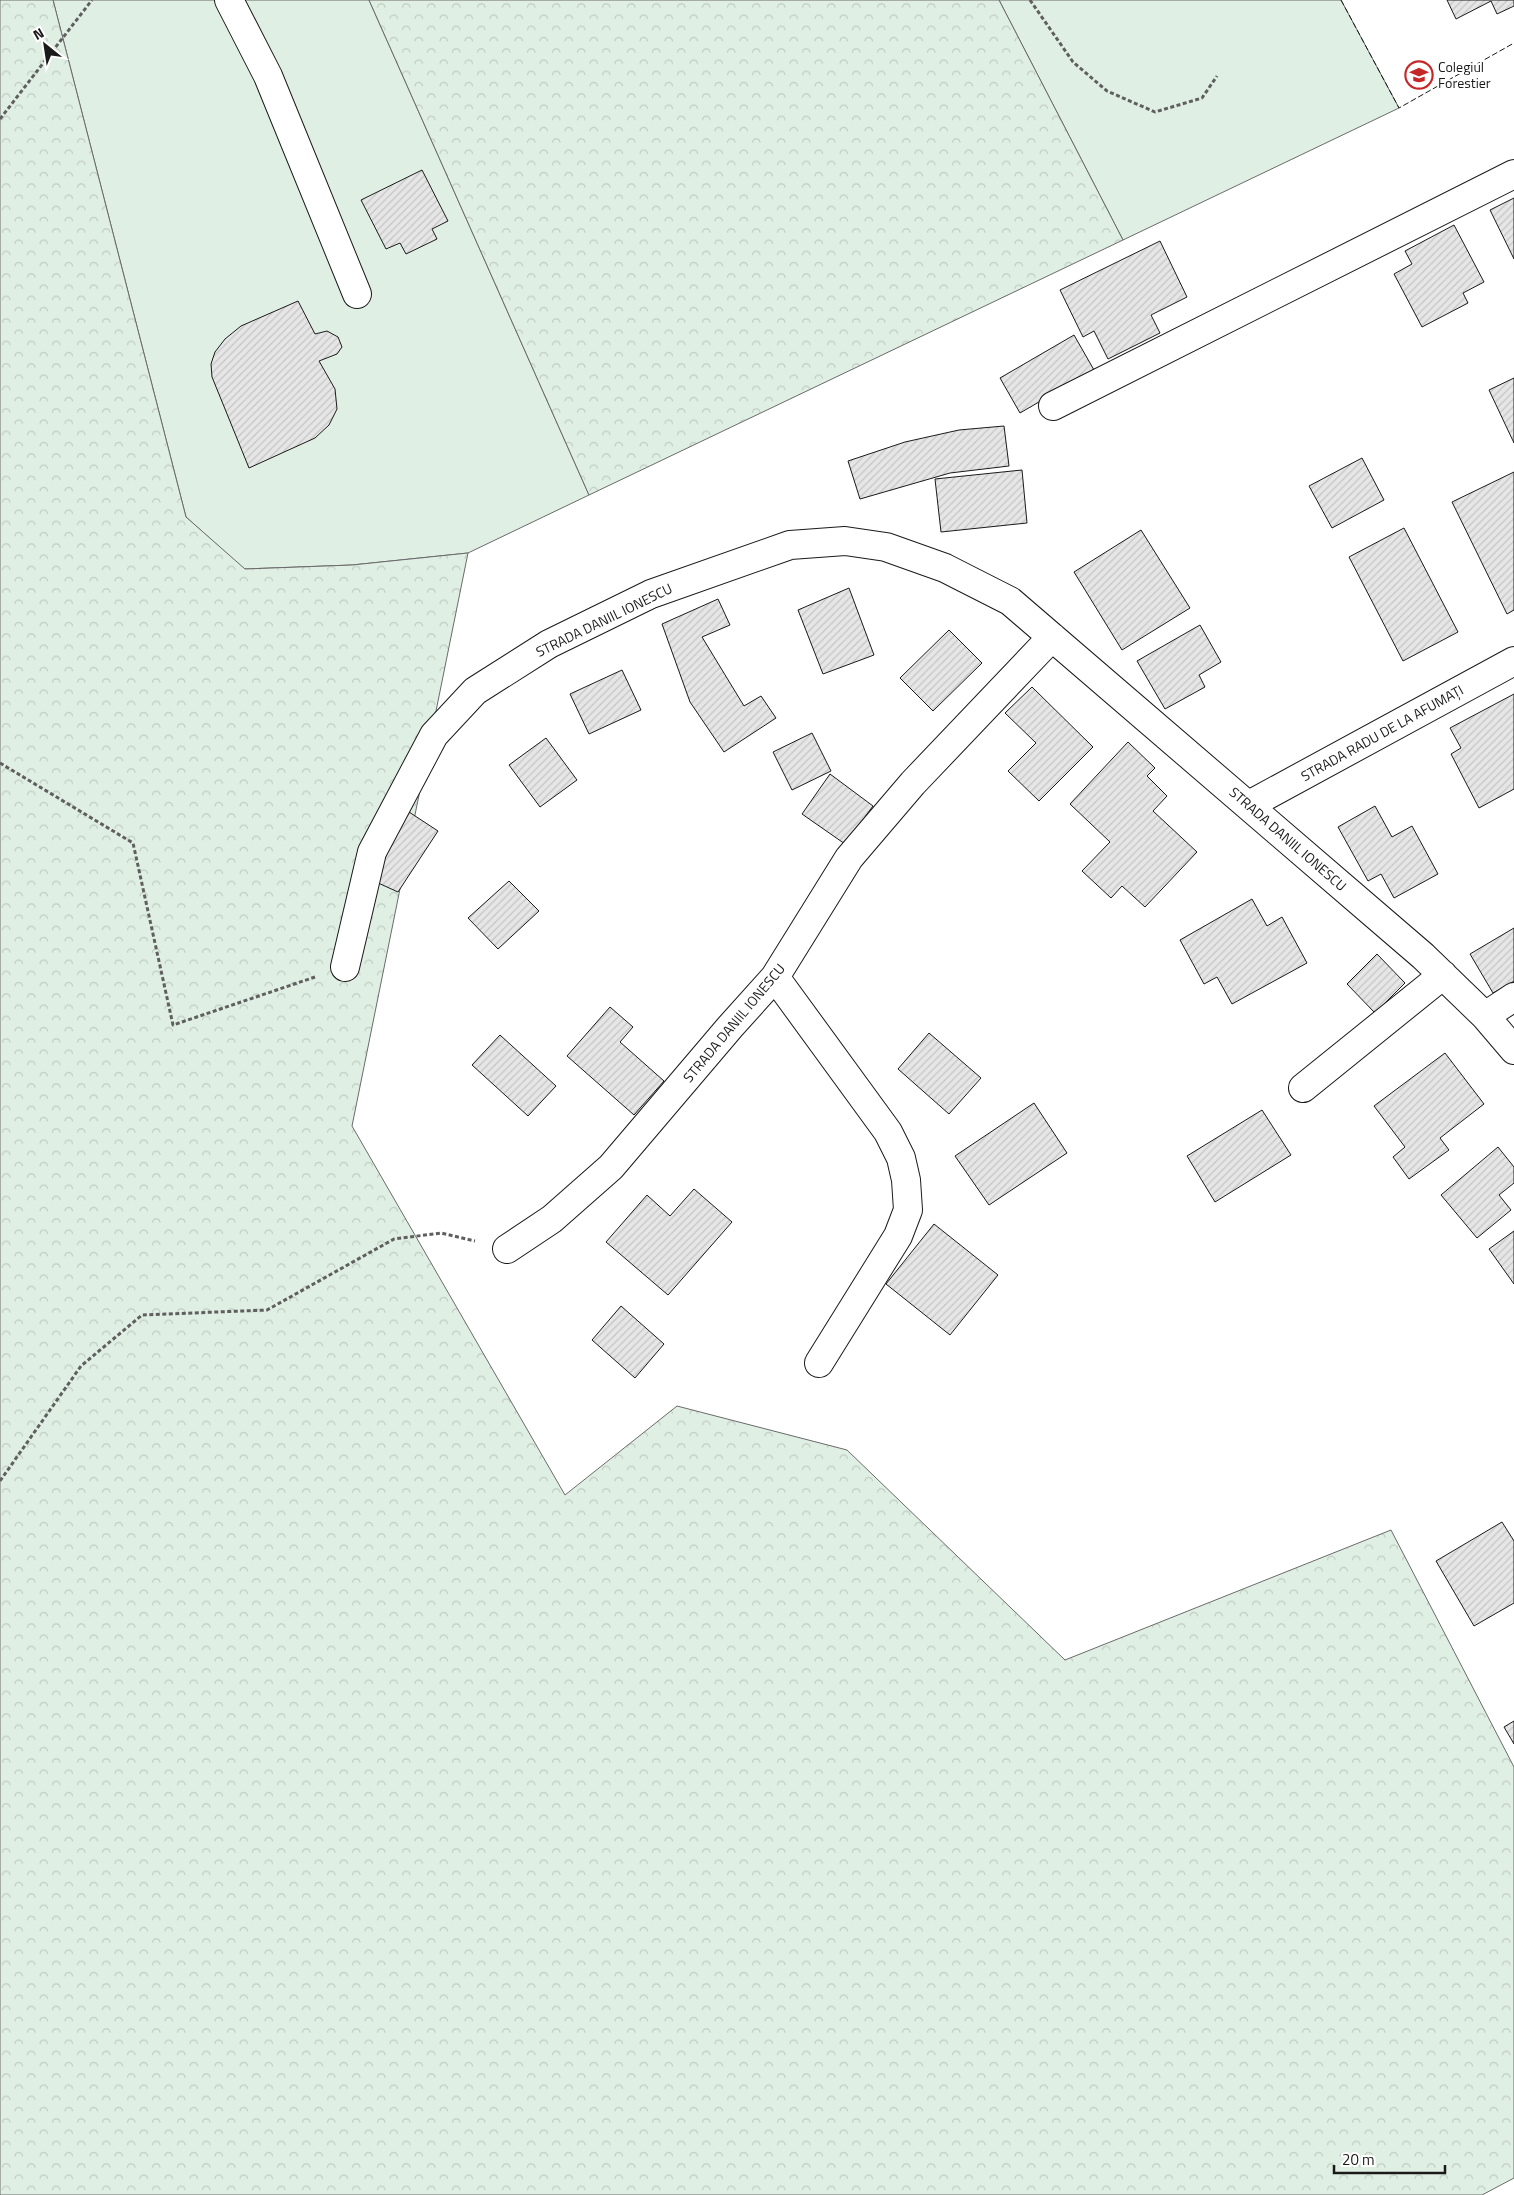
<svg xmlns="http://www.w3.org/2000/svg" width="1514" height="2195" font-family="'Titillium Web',sans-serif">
<defs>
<pattern id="forest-crowns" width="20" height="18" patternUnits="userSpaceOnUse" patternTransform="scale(1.25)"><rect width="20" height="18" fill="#e0efe3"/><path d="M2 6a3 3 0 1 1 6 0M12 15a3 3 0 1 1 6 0" fill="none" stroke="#c0ccc2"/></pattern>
<pattern id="building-hatch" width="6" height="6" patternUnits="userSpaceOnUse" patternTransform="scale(1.25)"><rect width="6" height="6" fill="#e6e6e6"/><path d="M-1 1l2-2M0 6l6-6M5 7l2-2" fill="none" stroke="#c5c5c5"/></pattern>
</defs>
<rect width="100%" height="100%" fill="#fff"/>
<path fill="#e0efe3" stroke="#6a6a6a" d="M53,0H369L589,495L468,553L352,565L244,569L186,517Z
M999,0H1341L1399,108L1123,240Z"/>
<path fill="url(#forest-crowns)" stroke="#6a6a6a" d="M0,0H53L186,517L245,569L352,565L468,553L352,1126L565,1495L677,1406L847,1450L1065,1660L1391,1530L1514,1767V2178L1482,2195H0Z
M369,0H999L1123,240L589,495Z"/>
<path fill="url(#building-hatch)" stroke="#1a1a1a" d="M1447,0H1514V6L1497,14L1491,1L1456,19Z
M422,170L448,221L432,229L437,239L406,254L400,243L386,249L361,200Z
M1514,198V259L1490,210Z
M1454,225L1484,282L1463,293L1468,303L1422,327L1394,274L1412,264L1405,251Z
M1160,241L1187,297L1151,315L1160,333L1108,359L1094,331L1083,337L1060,290Z
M298,301L315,334L327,331L338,337L342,347L337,354L319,361L335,389L337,409L329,425L315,438L249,468L212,377L211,364L215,352L225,339L241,326Z
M1074,335L1094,370L1020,413L1000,378Z
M1514,378V443L1489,390Z
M1004,426L1009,466L950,473L860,499L848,461L905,442L959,430Z
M1362,458L1384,500L1332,528L1309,486Z
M1022,470L1027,523L941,532L935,479Z
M1514,472V610L1507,614L1452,502Z
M1404,528L1458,632L1403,661L1349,557Z
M1141,530L1190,608L1122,650L1074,572Z
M849,588L874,655L823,674L798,610Z
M718,599L730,625L702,637L744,706L761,696L776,718L724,752L690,702L662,624Z
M1200,625L1221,662L1199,675L1205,687L1165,709L1137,661Z
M949,630L982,663L933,711L900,678Z
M622,670L641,710L589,734L570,694Z
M1032,687L1093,747L1039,801L1008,771L1036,743L1005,713Z
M1514,694V789L1479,808L1451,754L1461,748L1450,728Z
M812,733L831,771L792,790L773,752Z
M546,738L577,780L540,807L509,765Z
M1128,742L1155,768L1147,776L1167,796L1153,811L1197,852L1145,907L1122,886L1111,898L1082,871L1110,842L1070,804Z
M830,774L873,806L845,844L802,814Z
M1375,806L1392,837L1412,826L1438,874L1394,898L1381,874L1368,881L1338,827Z
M409,812L438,831L398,892L376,882L383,858Z
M509,881L539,911L498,949L468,918Z
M1252,899L1267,926L1282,917L1307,963L1232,1004L1217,977L1204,984L1180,940Z
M1514,928V981L1493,993L1470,954Z
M1377,954L1405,983L1375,1013L1347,984Z
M610,1007L633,1027L620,1042L664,1081L634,1115L567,1056Z
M929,1033L981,1078L949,1114L898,1069Z
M500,1035L556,1086L528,1116L472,1065Z
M1445,1053L1484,1104L1440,1138L1449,1150L1409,1179L1393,1157L1405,1147L1374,1106Z
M1034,1103L1067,1153L989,1205L955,1156Z
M1262,1110L1291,1155L1215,1202L1187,1156Z
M1498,1147L1514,1167V1183L1499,1195L1511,1210L1477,1238L1441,1195Z
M694,1189L732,1222L668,1295L606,1242L647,1195L670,1216Z
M934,1224L998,1275L950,1335L886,1284Z
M1514,1231V1284L1489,1249Z
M621,1306L664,1344L635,1378L592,1340Z
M1502,1522L1514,1541V1603L1474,1626L1436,1561Z
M1514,1721V1744L1504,1727Z"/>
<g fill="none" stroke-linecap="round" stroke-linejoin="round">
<g stroke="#1a1a1a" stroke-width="30">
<path id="minor" d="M229,0L268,76L357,294
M1053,406L1514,174
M1249,805L1514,661
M345,967L372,852L434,735L475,691L549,644L651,594L790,545L845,541L886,547L945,568L1010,601L1423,956L1485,1016L1514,1050
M775,977L888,1132L901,1158L906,1180L908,1210L898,1236L819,1363
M1485,1016L1514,997
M1303,1088L1443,975
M507,1249L552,1219L611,1167L730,1027L775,977L849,858L913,783L1052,637"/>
</g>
<path stroke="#5f5f5f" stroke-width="3" stroke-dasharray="4 2.5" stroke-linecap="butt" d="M1030,0L1073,62L1107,91L1155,112L1202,98L1217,76
M0,119L92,0
M0,763L133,843L173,1025L315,977
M0,1481L81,1366L142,1315L267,1310L394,1239L441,1233L475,1241"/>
<use href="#minor" stroke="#fff" stroke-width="28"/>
<path stroke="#1a1a1a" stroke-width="1" stroke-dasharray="6 2.5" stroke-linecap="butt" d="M1341,0L1399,108L1514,43"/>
</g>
<defs>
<g id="school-ring" transform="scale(1.4375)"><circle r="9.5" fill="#fff" stroke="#c62828" stroke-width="1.5"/><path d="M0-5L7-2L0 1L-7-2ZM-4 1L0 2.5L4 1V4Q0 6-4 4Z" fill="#c62828"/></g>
</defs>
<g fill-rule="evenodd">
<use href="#school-ring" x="1419" y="75"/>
</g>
<g text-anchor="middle" stroke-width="4" stroke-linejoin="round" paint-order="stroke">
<g font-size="14" fill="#1a1a1a" stroke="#fff" text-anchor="start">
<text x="1438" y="72">Colegiul<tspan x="1438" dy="16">Forestier</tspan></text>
</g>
<g font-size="14" fill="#1a1a1a" stroke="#fff">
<text transform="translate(604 620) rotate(-26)" y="5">STRADA DANIIL IONESCU</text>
<text transform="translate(1382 733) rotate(-29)" y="5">STRADA RADU DE LA AFUMAȚI</text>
<text transform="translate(1288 839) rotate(41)" y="5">STRADA DANIIL IONESCU</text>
<text transform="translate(734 1023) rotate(-50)" y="5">STRADA DANIIL IONESCU</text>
</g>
</g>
<g transform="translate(45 45) rotate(330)" stroke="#ffffff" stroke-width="4" paint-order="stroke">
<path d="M0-4L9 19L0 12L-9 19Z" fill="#1a1a1a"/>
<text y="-8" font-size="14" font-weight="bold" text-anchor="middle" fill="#1a1a1a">N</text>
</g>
<path d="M1334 2165v8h111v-8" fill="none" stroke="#1a1a1a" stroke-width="2.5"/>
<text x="1342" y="2165" font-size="15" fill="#1a1a1a" stroke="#ffffff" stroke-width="4" paint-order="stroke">20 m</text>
</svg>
